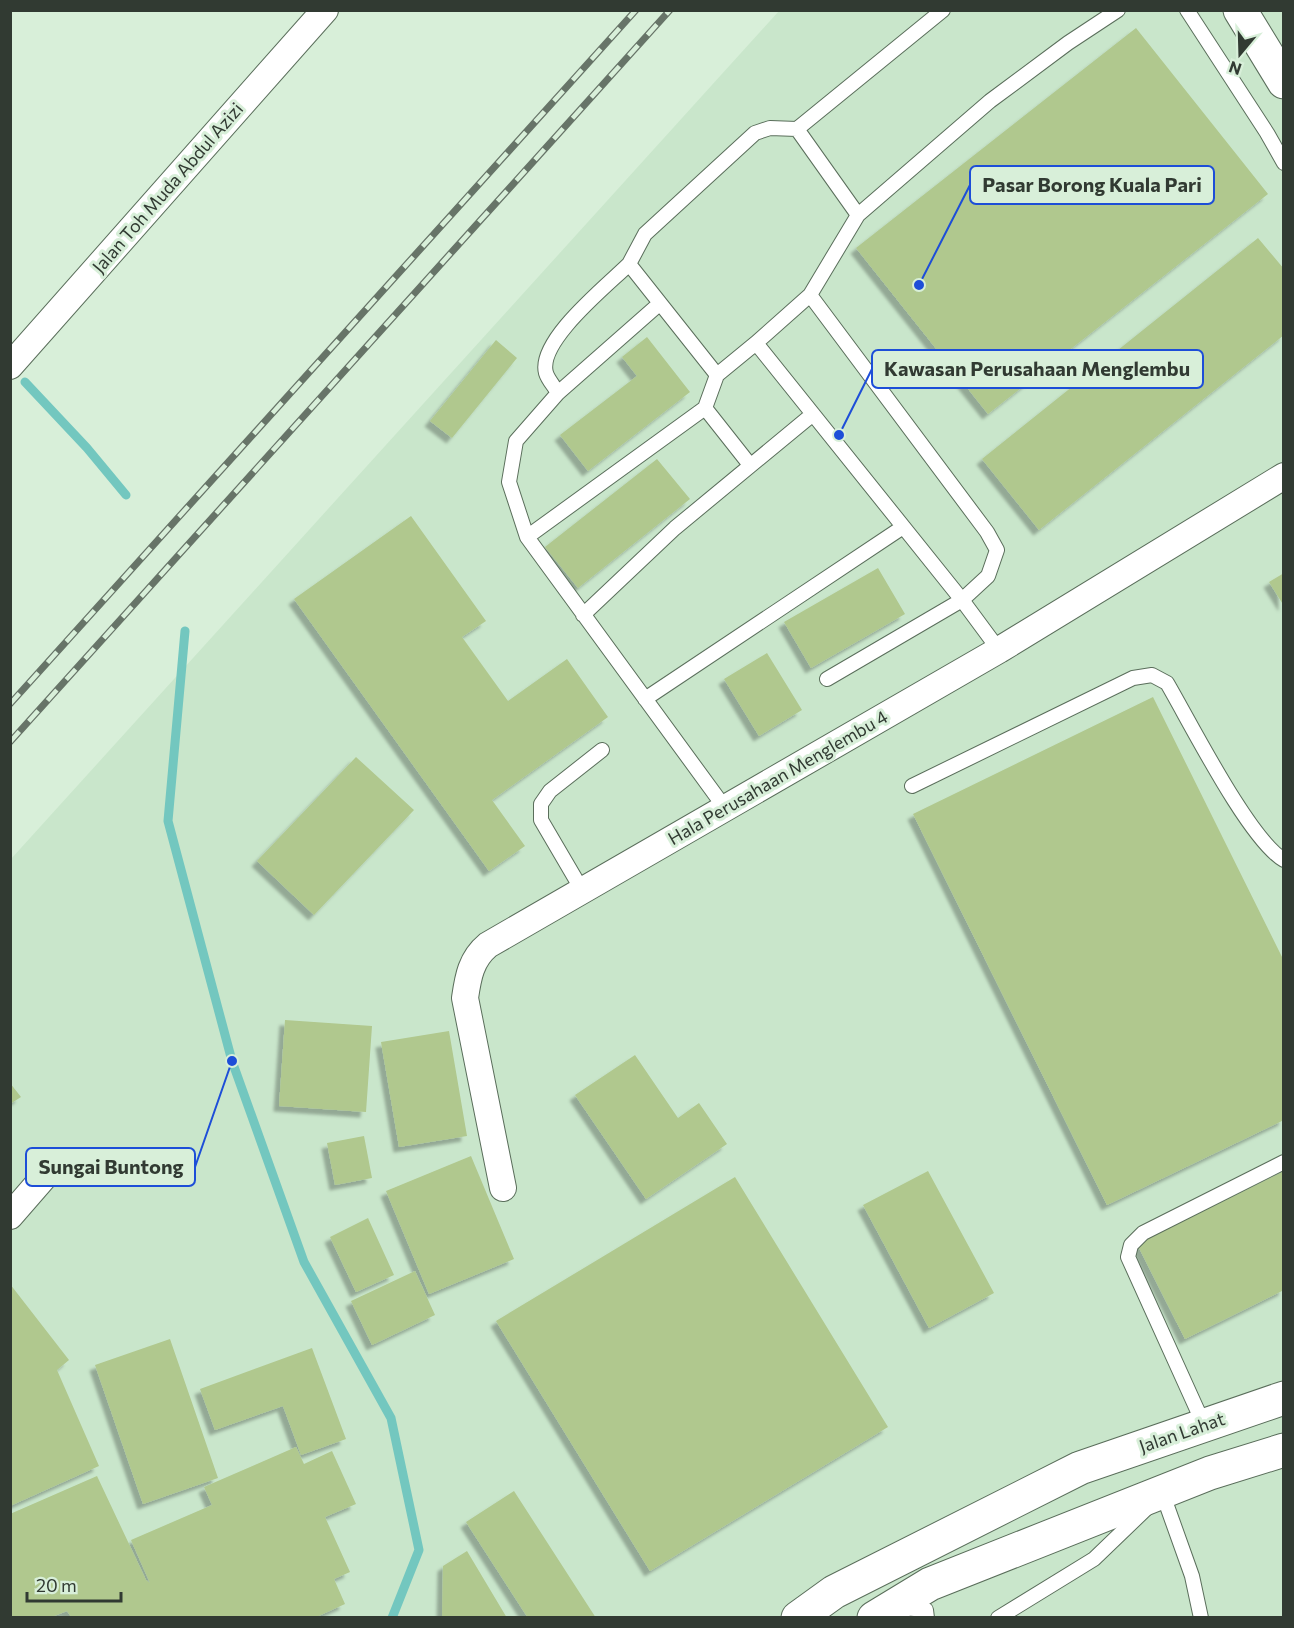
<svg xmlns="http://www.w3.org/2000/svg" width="1294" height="1628" font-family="Commissioner,sans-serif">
<defs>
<filter id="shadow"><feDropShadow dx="-5.5" dy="5.5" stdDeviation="1.5" flood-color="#0004"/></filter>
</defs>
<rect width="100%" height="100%" fill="#d8efd9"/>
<path fill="#c9e6cb" d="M779,11H1283V1617L11,1618V859Z"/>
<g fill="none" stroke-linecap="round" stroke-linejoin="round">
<path stroke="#73c7bf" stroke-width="9" d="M25,382L87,448L126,495
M185,631L168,821L232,1061L304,1262L391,1418L419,1550L392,1618"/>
</g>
<path fill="#b0c88e" filter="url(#shadow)" d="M1136,28L1268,194L988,414L856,248Z
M1258,238L1284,269V335L1039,530L982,459Z
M647,337L690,392L588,471L560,435L637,376L622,357Z
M496,340L517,358L452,438L430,421Z
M657,459L690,499L578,588L545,547Z
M411,516L486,621L462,637L508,701L567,659L608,717L492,800L525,846L489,871L294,599Z
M878,568L905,614L811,668L784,622Z
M1284,573V606L1269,582Z
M767,653L802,710L759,736L724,679Z
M1153,697L1284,961V1120L1107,1205L913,814Z
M356,757L414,810L314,915L257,861Z
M285,1020L372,1026L366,1112L279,1106Z
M449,1031L467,1136L399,1147L381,1042Z
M635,1055L678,1118L699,1103L727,1144L646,1199L575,1095Z
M10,1083L21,1097L10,1104Z
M364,1136L372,1178L335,1185L327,1143Z
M471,1156L514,1259L429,1294L386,1191Z
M928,1171L994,1293L929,1328L863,1205Z
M1284,1171V1290L1185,1339L1137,1244Z
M735,1177L888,1427L650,1571L496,1321Z
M368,1218L394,1275L356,1292L330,1237Z
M415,1271L435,1315L372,1345L351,1301Z
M10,1284L69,1360L57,1370L99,1466L10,1506Z
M170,1339L218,1478L143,1504L95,1365Z
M312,1348L346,1439L301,1455L283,1406L215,1430L200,1389Z
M296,1447L304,1464L332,1451L356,1504L325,1517L350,1572L334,1579L345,1604L314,1618H72L67,1611L49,1618H10V1514L97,1476L146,1580L150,1583L131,1540L212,1505L204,1487Z
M514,1491L596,1618H528L466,1522Z
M467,1551L507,1618H442L443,1566Z"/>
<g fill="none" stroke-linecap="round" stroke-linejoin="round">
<g stroke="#5a6e5b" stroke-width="16">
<path id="lane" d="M1187,10L1267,133L1284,163
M858,215L797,129L943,10
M810,295L987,532L997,550L988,576L962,600L827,679
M658,305L558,393L516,441L509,482L527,537L725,808
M756,343L717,375L629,264L645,234L755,133L770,128L797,129
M558,393C555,387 548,380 546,373C537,341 608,285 629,264
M705,408L750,465
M527,537L705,408L717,375
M583,615L675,528L813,414
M999,650L962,600L756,343L810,295L858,215L990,101L1068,43L1118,10
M645,699L903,527
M912,786L1133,678L1152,675L1167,683C1190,722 1249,840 1284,860
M582,890L541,820V804L550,791L602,750
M1204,1425L1128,1257L1131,1245L1143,1233L1284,1162
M1162,1492L1192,1576L1201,1618
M903,1608L926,1610L927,1618
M998,1618L1094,1559L1147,1508"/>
</g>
<g stroke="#5a6e5b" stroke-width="28">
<path id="street" d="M10,366L325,10
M503,1188L465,998C468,977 471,959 488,945L999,650L1284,476
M10,1216L50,1170"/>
</g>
<g stroke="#5a6e5b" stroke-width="35">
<path id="secondary" d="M1240,10L1284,82"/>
</g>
<g stroke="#5a6e5b" stroke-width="35">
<path id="primary" d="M798,1618L834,1592L1080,1468L1284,1398
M874,1618L930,1584L1210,1473L1284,1450"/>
</g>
<use href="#lane" stroke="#fff" stroke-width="14"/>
<use href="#street" stroke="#fff" stroke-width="26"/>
<use href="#secondary" stroke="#fff" stroke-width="33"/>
<use href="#primary" stroke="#fff" stroke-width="33"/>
<g stroke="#677468" stroke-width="7">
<path id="rail" d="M10,704L636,10
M10,742L670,10"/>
</g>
<use href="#rail" stroke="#d8efd9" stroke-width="4.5" stroke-dasharray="14" stroke-linecap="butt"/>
</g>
<g text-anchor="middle" stroke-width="6" stroke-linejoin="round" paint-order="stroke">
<g font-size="18" fill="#313a32" stroke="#d8efd9">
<text transform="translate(168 188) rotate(-49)" y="6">Jalan Toh Muda Abdul Azizi</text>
<text transform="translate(778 778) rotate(-30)" y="6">Hala Perusahaan Menglembu 4</text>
<text transform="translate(1182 1433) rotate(-19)" y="6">Jalan Lahat</text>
</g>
</g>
<path fill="none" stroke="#1d4ed8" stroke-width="2" d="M919 285L970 185M839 435L872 369M232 1061L195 1167"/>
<g fill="#1d4ed8" stroke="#d8efd9" stroke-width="2">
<circle cx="919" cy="285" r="6"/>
<circle cx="839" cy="435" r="6"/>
<circle cx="232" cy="1061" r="6"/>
</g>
<g fill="#d8efd9" stroke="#1d4ed8" stroke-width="2">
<rect x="970" y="166" width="244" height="38" rx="6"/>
<rect x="872" y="350" width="331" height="38" rx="6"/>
<rect x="26" y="1148" width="169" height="38" rx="6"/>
</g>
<g font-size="20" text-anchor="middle" font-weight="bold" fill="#313a32">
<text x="1092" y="192">Pasar Borong Kuala Pari</text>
<text x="1037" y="376">Kawasan Perusahaan Menglembu</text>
<text x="111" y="1174">Sungai Buntong</text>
</g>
<rect width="1294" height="1628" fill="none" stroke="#313a32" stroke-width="24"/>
<g transform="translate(1240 54) rotate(199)" stroke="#d8efd9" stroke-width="4.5" paint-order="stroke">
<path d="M0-4.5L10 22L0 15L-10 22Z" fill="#313a32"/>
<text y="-9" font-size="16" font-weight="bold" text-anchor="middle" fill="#313a32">N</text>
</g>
<path d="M27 1592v9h94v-9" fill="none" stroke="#313a32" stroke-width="3"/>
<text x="36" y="1592" font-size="18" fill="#313a32" stroke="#d8efd9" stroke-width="4.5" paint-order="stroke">20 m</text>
</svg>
